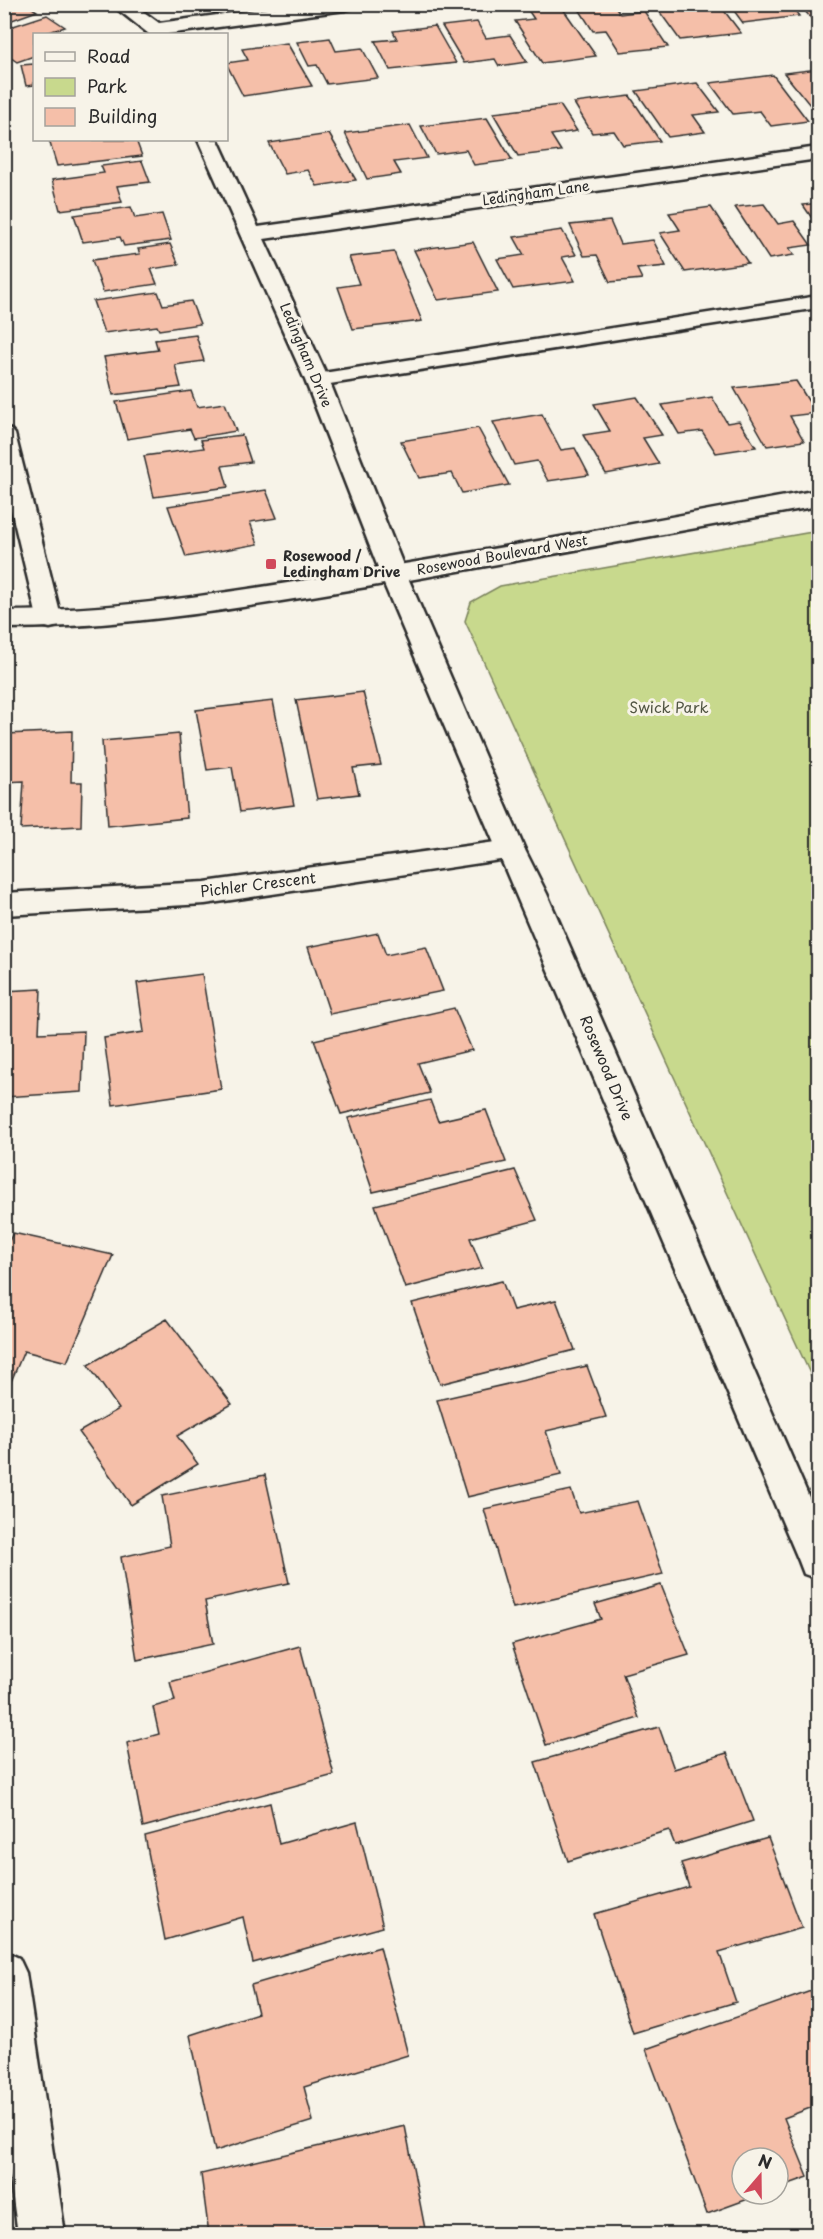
<svg xmlns="http://www.w3.org/2000/svg" width="823" height="2239" font-family="'Playpen Sans',sans-serif">
<rect width="100%" height="100%" fill="#f7f3e8"/>
<filter id="ink" filterUnits="userSpaceOnUse"><feTurbulence type="fractalNoise" baseFrequency=".0167" numOctaves="2"/><feDisplacementMap in="SourceGraphic" scale="12" xChannelSelector="R" yChannelSelector="G"/><feConvolveMatrix kernelMatrix="1 2 1 2 8 2 1 2 1" color-interpolation-filters="sRGB"/></filter>
<g filter="url(#ink)">
<path fill="#c8d98d" stroke="#7a825c" stroke-width="1.5" d="M818,531V1391L465,621L471,602L500,586Z"/>
<path fill="#f5bfa9" stroke="#2b2b2b" stroke-width="1.5" d="M4,4H26L37,11L4,23Z
M614,4L620,14L644,11L668,47L620,52L606,30L593,31L577,6Z
M654,4H719L741,33L680,40Z
M729,4H790L799,16L743,23Z
M799,4H818V22L815,23Z
M561,6L596,56L542,63L515,21L534,19L528,10Z
M47,15L65,27L46,33L48,34H34V56L17,62L4,53V29Z
M477,22L486,38L510,35L527,62L499,66L495,59L464,63L442,26Z
M435,26L456,63L390,70L375,41L397,39L393,31Z
M330,38L336,51L362,48L378,78L327,84L317,65L309,66L297,42Z
M287,43L312,86L243,96L226,63L248,60L242,49Z
M34,64V85L26,86L21,65Z
M818,69V115L784,73Z
M773,75L808,121L771,126L760,111L733,114L710,83Z
M697,83L719,112L693,115L705,132L668,137L636,91Z
M630,96L660,141L623,145L614,131L592,133L574,103Z
M560,105L577,131L551,135L561,151L518,156L493,113Z
M487,118L512,160L474,165L466,150L436,154L421,126Z
M410,125L427,158L394,162L401,174L367,179L345,133Z
M329,134L356,180L317,186L308,170L285,174L269,143Z
M49,140H136L142,156L57,166Z
M142,161L150,182L117,186L122,202L60,210L52,180L104,173L101,166Z
M818,203V227L803,205Z
M764,204L778,224L794,221L811,245L789,248L794,255L769,259L735,207Z
M131,207L135,218L162,214L171,240L124,246L120,237L83,242L74,215Z
M711,207L748,263L685,272L660,233L680,230L669,213Z
M610,221L620,244L653,240L666,266L637,269L642,279L610,282L597,255L584,256L570,225Z
M562,230L576,255L562,257L575,281L513,289L497,259L524,255L514,237Z
M473,242L498,292L438,300L414,250Z
M170,244L179,265L151,269L157,284L103,292L92,260L140,254L138,249Z
M394,252L422,321L353,329L338,287L359,284L349,257Z
M158,292L163,305L191,301L200,324L159,330L157,326L104,333L93,301Z
M196,335L204,361L175,365L181,387L113,395L104,357L158,350L155,340Z
M796,381L816,413L790,416L804,441L767,446L734,388Z
M191,391L197,407L225,403L236,431L194,438L190,429L127,439L116,402Z
M637,397L662,435L643,438L659,464L606,474L583,435L610,431L594,404Z
M712,397L727,423L739,421L756,447L716,453L702,431L679,434L662,405Z
M542,414L561,450L575,448L589,475L548,481L537,461L514,465L493,422Z
M478,428L509,485L462,493L452,473L419,478L401,441Z
M242,435L251,462L222,466L228,487L154,497L144,456L204,448L201,440Z
M266,490L277,518L250,522L258,544L186,557L168,506Z
M363,692L381,765L353,768L359,794L317,799L296,700Z
M273,701L294,805L240,812L232,767L207,770L196,710Z
M72,731L71,782H82L81,826L21,829L24,781L4,782L6,734Z
M179,734L187,818L108,826L102,741Z
M378,933L386,955L426,947L443,991L330,1014L308,947Z
M202,974L221,1089L113,1105L104,1038L144,1032L137,983Z
M41,989L39,1033L84,1031L82,1092L4,1097V991Z
M454,1008L472,1050L418,1063L430,1093L341,1114L314,1040Z
M430,1100L438,1121L486,1110L506,1162L373,1192L348,1118Z
M515,1170L537,1220L470,1238L482,1268L405,1288L375,1205Z
M13,1233L113,1255L67,1362L24,1351L10,1384L4,1383V1251Z
M502,1281L513,1310L556,1300L575,1350L440,1384L412,1303Z
M167,1319L232,1404L177,1436L198,1464L131,1505L79,1432L119,1409L88,1365Z
M587,1366L606,1417L546,1431L561,1475L467,1497L437,1400Z
M265,1475L289,1583L205,1601L213,1644L137,1660L121,1557L170,1546L162,1496Z
M571,1490L579,1513L638,1501L663,1574L513,1608L484,1509Z
M661,1585L689,1655L623,1674L639,1718L546,1745L512,1644L601,1619L595,1604Z
M300,1646L334,1775L143,1827L127,1743L159,1734L153,1707L175,1701L170,1682Z
M659,1727L674,1769L727,1753L753,1821L675,1845L669,1830L568,1861L535,1762Z
M270,1803L279,1844L357,1822L383,1927L253,1963L243,1917L165,1940L145,1836Z
M768,1838L802,1928L719,1952L736,2002L633,2033L594,1914L689,1887L681,1863Z
M380,1947L408,2055L304,2087L313,2121L215,2151L190,2035L258,2013L251,1985Z
M811,1991L818,2010V2105L784,2118L808,2177L778,2188V2158H742V2194H762L707,2214L646,2049Z
M405,2126L426,2234H209L201,2174Z"/>
<g fill="none" stroke-linecap="round" stroke-linejoin="round">
<g stroke="#2b2b2b" stroke-width="5">
<path id="lane" d="M818,296V308L317,386L310,384L307,380L310,376L317,374Z
M4,428L11,430L15,434L62,621L58,626L50,628L42,626L38,621L4,480Z"/>
</g>
<g stroke="#2b2b2b" stroke-width="5">
<path id="street" d="M111,4H133L159,23L298,4H354L352,8L345,10L167,34H149Z
M198,140H218L258,227L818,147V159L264,239L329,380L407,575L403,581L394,583L385,581L381,575L305,380Z
M510,840L520,843L525,850L520,857L205,904L4,915V893L205,882Z
M4,1951L19,1958L26,1973L65,2234H18L4,2134Z"/>
</g>
<g stroke="#2b2b2b" stroke-width="5">
<path id="secondary" d="M818,490V506L409,580L525,850L547,894L818,1518V1579L804,1574L799,1561L384,584C259,605 132,628 4,628V611C113,611 219,594 325,577C490,551 654,520 818,490Z"/>
</g>
<use href="#lane" fill="#f7f3e8" fill-rule="evenodd"/>
<use href="#street" fill="#f7f3e8" fill-rule="evenodd"/>
<use href="#secondary" fill="#f7f3e8" fill-rule="evenodd"/>
</g>
</g>
<rect fill="#d1495b" stroke="#f7f3e8" stroke-width="2" x="265" y="558" width="12" height="12" rx="3"/>
<g text-anchor="middle" stroke-width="6" stroke-linejoin="round" paint-order="stroke">
<g font-size="14" fill="#2b2b2b" stroke="#f7f3e8">
<text transform="translate(536 193) rotate(-8)" y="5">Ledingham Lane</text>
<text transform="translate(306 355) rotate(67)" y="5">Ledingham Drive</text>
<text transform="translate(502 555) rotate(-10)" y="5">Rosewood Boulevard West</text>
</g>
<g font-size="14" font-weight="bold" fill="#2b2b2b" stroke="#f7f3e8" text-anchor="start">
<text x="283" y="561">Rosewood /<tspan x="283" dy="16">Ledingham Drive</tspan></text>
</g>
<g font-size="15" fill="#525644" stroke="#f7f3e8">
<text x="669" y="713">Swick Park</text>
</g>
<g font-size="15" fill="#2b2b2b" stroke="#f7f3e8">
<text transform="translate(258 885) rotate(-7)" y="5">Pichler Crescent</text>
<text transform="translate(606 1068) rotate(67)" y="5">Rosewood Drive</text>
</g>
</g>
<rect width="823" height="2239" fill="none" stroke="#f7f3e8" stroke-width="24"/>
<rect x="12" y="12" width="799" height="2215" fill="none" stroke="#2b2b2b" stroke-width="2" filter="url(#ink)"/>
<rect x="33" y="33" width="195" height="108" fill="#f7f3e8" stroke="#a5a39c" stroke-width="1.5"/>
<rect x="45" y="52" width="30" height="9" fill="#f7f3e8" stroke="#a5a39c" stroke-width="1.5"/>
<text x="87" y="63" font-size="18" fill="#2b2b2b">Road</text>
<rect x="45" y="78" width="30" height="18" fill="#c8d98d" stroke="#a5a39c" stroke-width="1.5"/>
<text x="87" y="93" font-size="18" fill="#2b2b2b">Park</text>
<rect x="45" y="108" width="30" height="18" fill="#f5bfa9" stroke="#a5a39c" stroke-width="1.5"/>
<text x="87" y="123" font-size="18" fill="#2b2b2b">Building</text>
<g transform="translate(760 2176) rotate(20)"><circle r="28" fill="#f7f3e8" stroke="#a5a39c" stroke-width="1.5"/>
<path d="M0-4.5L10 22L0 15L-10 22Z" fill="#d1495b"/>
<text y="-9" font-size="16" font-weight="bold" text-anchor="middle" fill="#2b2b2b">N</text>
</g>
</svg>
